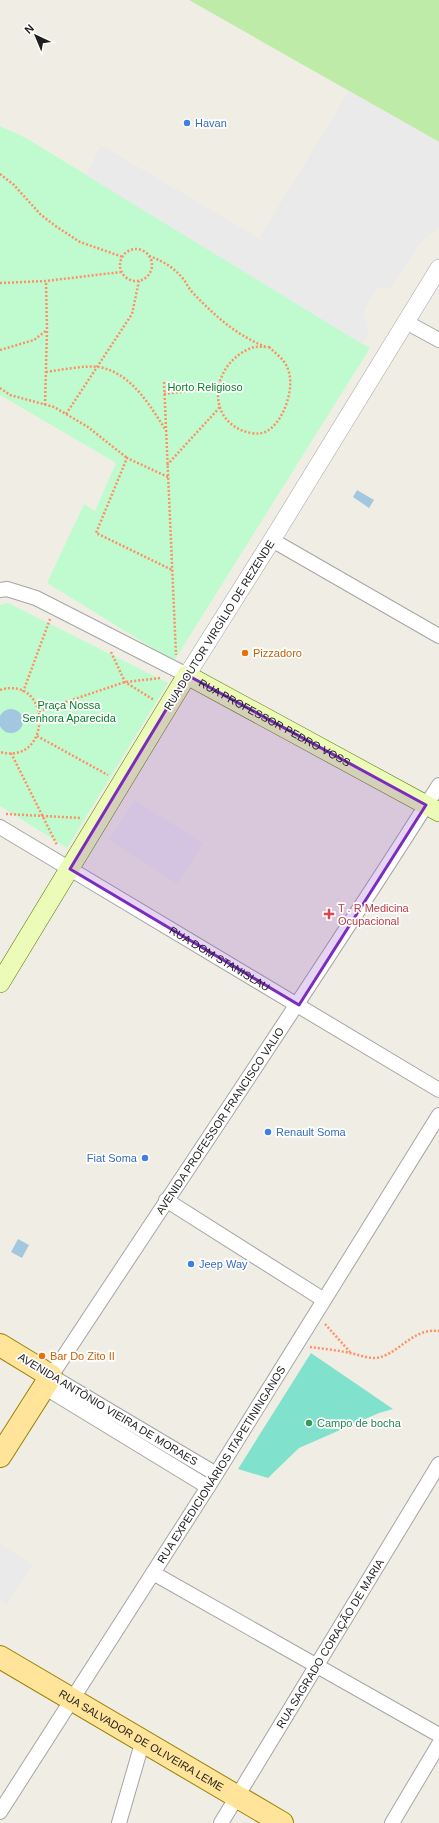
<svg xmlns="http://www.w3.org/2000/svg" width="439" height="1823" font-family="Helvetica,sans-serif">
<rect width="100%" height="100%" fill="#f0eee4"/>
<path fill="#beeba8" d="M189,0H439V142Z"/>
<path fill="#c0fbcf" d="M0,126L26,138L370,348L174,661L47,583L84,504L95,511L116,463L0,395Z
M8,603L168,683L67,848L0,806V605Z"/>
<path fill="#80e1cc" d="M311,1353L393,1409L379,1413L299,1448L268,1478L238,1469Z"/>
<path fill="#eaeaea" d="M349,91L439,142V227L420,244L394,283L388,289L379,287L375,293L363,312L369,331L367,339L362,344L86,175L101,145L259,238Z
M135,800L203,844L177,884L109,840Z
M0,1544L33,1565L7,1605L0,1600Z"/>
<path fill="#a3c7df" d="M357,490L374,500L369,508L353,497Z
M-1 721a12 12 0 1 1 24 0a12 12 0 1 1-24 0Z
M18,1239L29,1245L22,1258L11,1252Z"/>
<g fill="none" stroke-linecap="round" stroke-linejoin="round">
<g stroke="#a5a5a5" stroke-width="16">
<g id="minor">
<path d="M406,322L439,340"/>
<path d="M272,540L439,636"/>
<path d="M0,590L7,589L36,598L187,675"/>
<path id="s1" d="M0,827L439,1090"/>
<path d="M166,1200L324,1300"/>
<path d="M44,1387L208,1487"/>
<path id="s2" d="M216,1474L51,1376C180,1179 313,984 439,785"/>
<path d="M153,1573L439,1735"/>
<path id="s3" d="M0,1812L208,1487L439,1115"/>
<path d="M119,1823L143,1740"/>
<path id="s4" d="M221,1823L439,1464"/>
<path d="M392,1823L439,1744"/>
</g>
</g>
<g stroke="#a5a5a5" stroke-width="18">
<path id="tertiary" d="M187,675L272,540L439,268"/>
</g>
<g stroke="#587a01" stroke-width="20">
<g id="secondary">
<path id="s5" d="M0,983L187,675L439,812"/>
</g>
</g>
<g stroke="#998000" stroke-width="24">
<g id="primary">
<path d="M0,1345L51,1376L0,1456"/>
<path id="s6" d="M0,1657L282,1823"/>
</g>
</g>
<path stroke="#fe9067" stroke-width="2.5" stroke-dasharray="2 2" stroke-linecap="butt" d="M0,174L14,185L41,215L57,227L80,242L123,257
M120 265a16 16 0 1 1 32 0a16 16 0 1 1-32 0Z
M149,256C163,261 175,268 184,280C187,284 189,289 193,293C215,316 236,335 266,347
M0,283L46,281L121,272
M269,347C275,353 284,359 287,367C295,383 287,409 277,422C270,431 263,435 251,433C205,424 209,365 251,348C256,346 263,347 269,347Z
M0,350L34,340L47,330
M46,372C60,370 86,365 99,367C131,373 149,404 165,429
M164,382L176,655
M0,388L10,395L54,407L88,427L127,458
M164,394L218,387
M45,405L47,330L46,281
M66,414L132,314L139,281
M167,465L221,406
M168,477L127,458L96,533L172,570
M111,652L125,682L154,700
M0,690C52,674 53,766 0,752
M23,692L50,619
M39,711L125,682L161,678
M37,736L108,775
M11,753L57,845
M6,814L81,818
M325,1324L350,1352
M310,1347C323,1349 337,1350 350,1353C360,1355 371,1360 381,1357C402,1350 414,1328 439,1331"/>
<use href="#minor" stroke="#fff" stroke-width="14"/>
<use href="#tertiary" stroke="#fff" stroke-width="17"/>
<use href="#secondary" stroke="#ecfbb7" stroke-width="19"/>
<use href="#primary" stroke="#ffe49a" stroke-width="22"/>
</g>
<path fill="#7b2cbf" fill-opacity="0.2" stroke="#7b2cbf" stroke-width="3" stroke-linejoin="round" d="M187,675L426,805L299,1005L70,869Z"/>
<g fill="#3f7fe0" stroke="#fff" stroke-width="1.5">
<circle cx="187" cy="123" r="4"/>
<circle cx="268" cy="1132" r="4"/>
<circle cx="145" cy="1158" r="4"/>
<circle cx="191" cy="1264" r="4"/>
</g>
<g fill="#e8710a" stroke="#fff" stroke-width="1.5">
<circle cx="245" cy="653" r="4"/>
<circle cx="42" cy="1356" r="4"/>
</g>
<path fill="#e0444e" stroke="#fff" stroke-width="1.5" d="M327 908h4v4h4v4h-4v4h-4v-4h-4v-4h4z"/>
<circle fill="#2e9e5b" stroke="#fff" stroke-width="1.5" cx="309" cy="1423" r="4"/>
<g text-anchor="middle" stroke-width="3.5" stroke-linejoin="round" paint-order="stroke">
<g font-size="11" fill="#366cbe" stroke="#fff" text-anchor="start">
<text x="195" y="127">Havan</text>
<text x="276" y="1136">Renault Soma</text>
<text x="137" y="1162" text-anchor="end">Fiat Soma</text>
<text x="199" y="1268">Jeep Way</text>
</g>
<g font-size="11" fill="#088127" stroke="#fff">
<text x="205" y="391">Horto Religioso</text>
<text x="69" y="709">Praça Nossa<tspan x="69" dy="13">Senhora Aparecida</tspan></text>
</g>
<g font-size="11" fill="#1e1e1e" stroke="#fff">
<text transform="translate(219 625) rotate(-58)" y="4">RUA DOUTOR VIRGÍLIO DE REZENDE</text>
<text dy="4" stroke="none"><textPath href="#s5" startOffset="460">RUA PROFESSOR PEDRO VOSS</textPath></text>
<text dy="4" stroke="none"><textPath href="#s1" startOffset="256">RUA DOM STANISLAU</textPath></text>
<text dy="4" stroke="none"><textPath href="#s2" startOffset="498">AVENIDA PROFESSOR FRANCISCO VALIO</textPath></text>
<text transform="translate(108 1409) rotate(31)" y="4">AVENIDA ANTÔNIO VIEIRA DE MORAES</text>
<text dy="4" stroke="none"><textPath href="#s3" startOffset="412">RUA EXPEDICIONÁRIOS ITAPETININGANOS</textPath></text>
<text dy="4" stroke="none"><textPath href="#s4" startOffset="210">RUA SAGRADO CORAÇÃO DE MARIA</textPath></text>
<text dy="4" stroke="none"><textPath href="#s6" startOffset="164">RUA SALVADOR DE OLIVEIRA LEME</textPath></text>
</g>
<g font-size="11" fill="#c56008" stroke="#fff" text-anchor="start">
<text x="253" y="657">Pizzadoro</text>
<text x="50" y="1360">Bar Do Zito II</text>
</g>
<g font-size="11" fill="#be3a42" stroke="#fff" text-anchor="start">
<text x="338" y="912">T . R Medicina<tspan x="338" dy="13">Ocupacional</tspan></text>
</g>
<g font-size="11" fill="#27864d" stroke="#fff" text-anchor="start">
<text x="317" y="1427">Campo de bocha</text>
</g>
</g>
<g transform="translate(36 36) rotate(316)" stroke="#ffffff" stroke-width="3" paint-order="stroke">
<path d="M0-3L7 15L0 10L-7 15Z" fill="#1e1e1e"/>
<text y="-6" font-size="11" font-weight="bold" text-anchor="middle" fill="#1e1e1e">N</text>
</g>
</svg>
